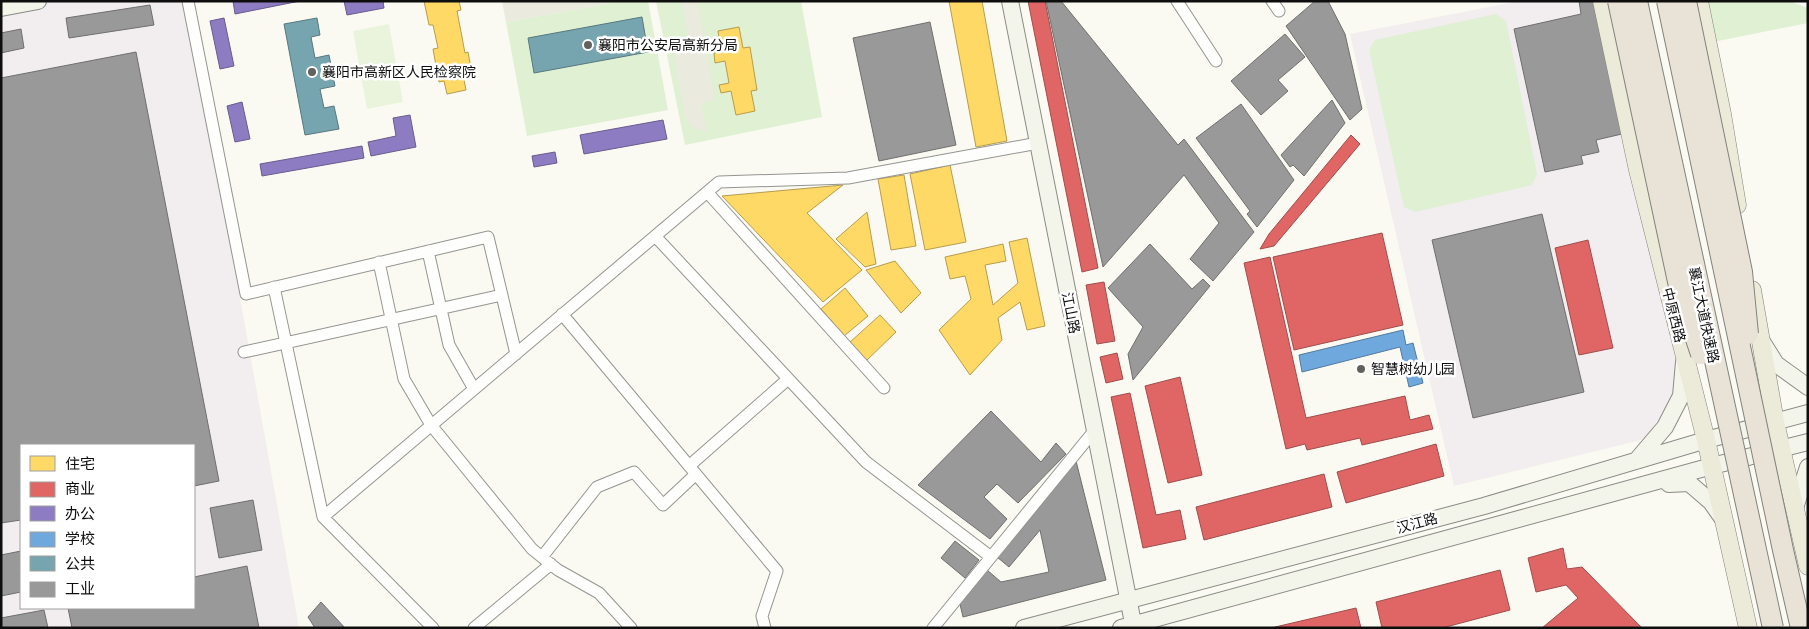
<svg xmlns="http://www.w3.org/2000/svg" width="1809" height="629" font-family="Literata,'Noto Sans SC',serif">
<rect width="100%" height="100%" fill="#fafaf2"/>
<path fill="#f2edee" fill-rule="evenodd" d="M1,1H187L299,628H1ZM21,445H194V608H21Z
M1520,1H1597L1677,352L1678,368L1671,400L1645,439L1454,486L1350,34Z"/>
<path fill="#dff0d3" d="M622,1H648L668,110L527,136L506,22Z
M656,1H801L822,117L685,145Z
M1706,1H1789L1808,8V23L1713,42Z
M1496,14L1506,21L1537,174L1532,185L1415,212L1404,207L1369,50L1375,40Z"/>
<path fill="#eaf4dd" d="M389,24L403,102L367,109L353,31Z"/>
<path fill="#eaeade" d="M502,1H622L506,22Z
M682,1H697L715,100L701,103L707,132L692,127L685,116L674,53L690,49Z"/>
<path fill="#ffd966" stroke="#b79c4c" d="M424,1H459L461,10L457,11L465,53L468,52L471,68L462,70L466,90L447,94L444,81L439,82L433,49L438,48L433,25H429Z
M949,1H982L1007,141L976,147Z
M739,27L743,48L750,47L757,90L751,91L755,111L736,115L731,91L721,93L719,85L729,83L725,61L715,63L714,53L721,52L718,31Z
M950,165L966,242L925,250L910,174Z
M904,175L916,246L891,250L878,179Z
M843,185L807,213L862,270L823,302L722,196Z
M867,212L876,264L865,267L836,239Z
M1027,238L1045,326L1027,330L1020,302L998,318L1002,340L970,375L939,330L971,299L965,276L950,279L945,257L1003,244L1006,261L985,265L993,305L1018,283L1009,242Z
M895,261L921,293L901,313L866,270Z
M845,288L868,316L844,336L821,309Z
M880,315L896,332L866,361L849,343Z"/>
<path fill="#e06666" stroke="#a14c4c" d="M1028,1H1045L1098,268L1082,272Z
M1351,135L1360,144L1274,246L1260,249L1269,234Z
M1382,233L1403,325L1294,350L1273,257Z
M1588,240L1613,348L1579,355L1555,248Z
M1270,257L1306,418L1405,396L1410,420L1429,415L1433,429L1362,445L1360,438L1307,450L1305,444L1286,449L1244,263Z
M1104,282L1115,341L1097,344L1086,285Z
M1117,353L1123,379L1106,383L1100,357Z
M1180,377L1202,475L1168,483L1145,386Z
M1130,393L1156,515L1180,510L1186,539L1143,548L1111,397Z
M1436,444L1444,476L1346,503L1337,472Z
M1324,474L1332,507L1204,540L1196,507Z
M1563,548L1567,569L1582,567L1642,628H1542L1578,598L1566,585L1536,592L1528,558Z
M1500,570L1510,610L1442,628H1382L1376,602Z
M1356,608L1361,628H1271Z"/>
<path fill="#8e7cc3" stroke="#685b8d" d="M233,1H300L235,14Z
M344,1H383L384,8L347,15Z
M224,18L234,66L220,69L210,21Z
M242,102L250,139L235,142L227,106Z
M410,115L416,147L371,156L368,142L396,136L393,118Z
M663,120L667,139L584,154L580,135Z
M362,146L364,158L262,176L260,164Z
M555,152L557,163L534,167L532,156Z"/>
<path fill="#6fa8dc" stroke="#527a9e" d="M1403,330L1406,345L1413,343L1423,383L1409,387L1400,347L1302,372L1299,355Z"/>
<path fill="#76a5af" stroke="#57787f" d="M642,17L648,52L534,73L528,38Z
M317,18L320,35L311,37L315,58L329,55L335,86L320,89L324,108L334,106L339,129L305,135L284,24Z"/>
<path fill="#999" stroke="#6f6f6f" d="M1046,1H1061L1178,145L1184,139L1254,232L1213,281L1190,259L1219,223L1184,175L1103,267Z
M1315,1H1328L1345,34L1362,109L1350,120L1286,26Z
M1579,1H1593L1622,134L1596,140L1599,152L1581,156L1583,164L1545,172L1514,29L1581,14Z
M150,5L154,25L69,38L66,18Z
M930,22L956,145L879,161L853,38Z
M21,29L24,48L1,53V33Z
M1285,34L1305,57L1278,80L1288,91L1261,115L1231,81Z
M136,52L219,481L194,486V445H21V520L1,523V78Z
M1332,100L1345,123L1304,176L1293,165L1290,167L1281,155Z
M1241,104L1294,180L1257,227L1247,214L1250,211L1196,138Z
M1542,214L1584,392L1473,418L1432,240Z
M1150,244L1192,289L1203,279L1210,286L1133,380L1128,354L1143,327L1108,288Z
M991,411L1041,462L1056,443L1066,454L1018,503L997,484L984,497L1007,519L990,539L918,485Z
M1076,461L1106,580L963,617L959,600L987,570L1001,582L1049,572L1040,530L1009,567L997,557Z
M253,500L262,550L219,558L210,508Z
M955,541L979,560L965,578L941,558Z
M21,551V592L1,596V555Z
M247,566L259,628H72L68,608H194V577Z
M321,602L345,628H315L308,617Z
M44,610L48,628H1V618Z"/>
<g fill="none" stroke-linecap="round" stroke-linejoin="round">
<g stroke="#949491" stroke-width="13">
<path id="street" d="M188,1L246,294L488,237L516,354
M1177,1L1216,61
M1272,1L1279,11
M707,192L884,388
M655,236L866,462L991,557
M428,251L449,345L474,389
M379,262L404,379L431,425L532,549L558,570L599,593L631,628
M274,287L323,517
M562,314L777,571L762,616L765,628
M244,352L502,295
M689,466L788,379
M542,557L597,487L634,472L663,505L696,474
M433,628L323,517L719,182L848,178L1038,143
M474,628L551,564
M933,628L1094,431"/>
</g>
<g stroke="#8b8b87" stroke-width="18">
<path id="secondary" d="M1010,1L1134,628
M1,8L38,1
M1761,340L1776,364L1808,387
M1636,461L1665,427L1681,396L1684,362
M1669,484L1689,483L1711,502L1723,519
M1795,508L1808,467
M1024,628L1484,506L1706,440L1808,413
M1121,628L1712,466L1808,442"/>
</g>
<g stroke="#82827e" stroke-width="19">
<path id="primary" d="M1602,1L1638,170L1706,440L1748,628
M1699,1L1722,114L1737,205
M1752,290L1775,422L1808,566"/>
</g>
<use href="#street" stroke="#fefefd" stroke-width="11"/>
<use href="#secondary" stroke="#f4f5ea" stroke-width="16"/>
<use href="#primary" stroke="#ecead9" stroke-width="18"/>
<g stroke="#82827e" stroke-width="22" stroke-linecap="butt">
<path id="highway-bridge" d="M1618,1L1680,291L1701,354
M1637,1L1773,628
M1667,1L1783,550L1801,628
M1686,1L1742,272L1748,334"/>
</g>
<use href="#highway-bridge" stroke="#e9e2d6" stroke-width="20"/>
</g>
<g fill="#61615e" stroke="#fff" stroke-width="2">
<circle cx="588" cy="45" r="5"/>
<circle cx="312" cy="72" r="5"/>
<circle cx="1361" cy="369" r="5"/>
</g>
<g text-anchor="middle" stroke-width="5" stroke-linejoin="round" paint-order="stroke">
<g font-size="14" fill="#0e0e0e" stroke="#fff" text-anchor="start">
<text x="598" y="50">襄阳市公安局高新分局</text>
<text x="322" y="77">襄阳市高新区人民检察院</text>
<text x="1371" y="374">智慧树幼儿园</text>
</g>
<g font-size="14" fill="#0e0e0e" stroke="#fff">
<text transform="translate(1071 313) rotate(79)" y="5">江山路</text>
<text transform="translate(1674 315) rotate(76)" y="5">中原西路</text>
<text transform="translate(1704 315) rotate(78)" y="5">襄江大道快速路</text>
<text transform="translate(1417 523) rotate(-15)" y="5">汉江路</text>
</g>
</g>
<rect width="1809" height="629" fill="none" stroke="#0e0e0e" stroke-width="5"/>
<rect x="20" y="444" width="175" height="165" fill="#ffffff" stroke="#9f9f9f"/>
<rect x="30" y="456" width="25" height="15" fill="#ffd966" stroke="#9f9f9f"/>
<text x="65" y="469" font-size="15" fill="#0e0e0e">住宅</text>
<rect x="30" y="482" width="25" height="15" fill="#e06666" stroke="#9f9f9f"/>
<text x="65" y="494" font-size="15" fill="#0e0e0e">商业</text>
<rect x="30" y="506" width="25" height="15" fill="#8e7cc3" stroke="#9f9f9f"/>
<text x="65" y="519" font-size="15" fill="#0e0e0e">办公</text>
<rect x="30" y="532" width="25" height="15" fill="#6fa8dc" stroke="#9f9f9f"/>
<text x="65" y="544" font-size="15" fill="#0e0e0e">学校</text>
<rect x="30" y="556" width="25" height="15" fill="#76a5af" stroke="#9f9f9f"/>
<text x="65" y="569" font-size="15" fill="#0e0e0e">公共</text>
<rect x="30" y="582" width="25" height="15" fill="#999999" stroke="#9f9f9f"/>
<text x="65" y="594" font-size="15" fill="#0e0e0e">工业</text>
</svg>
